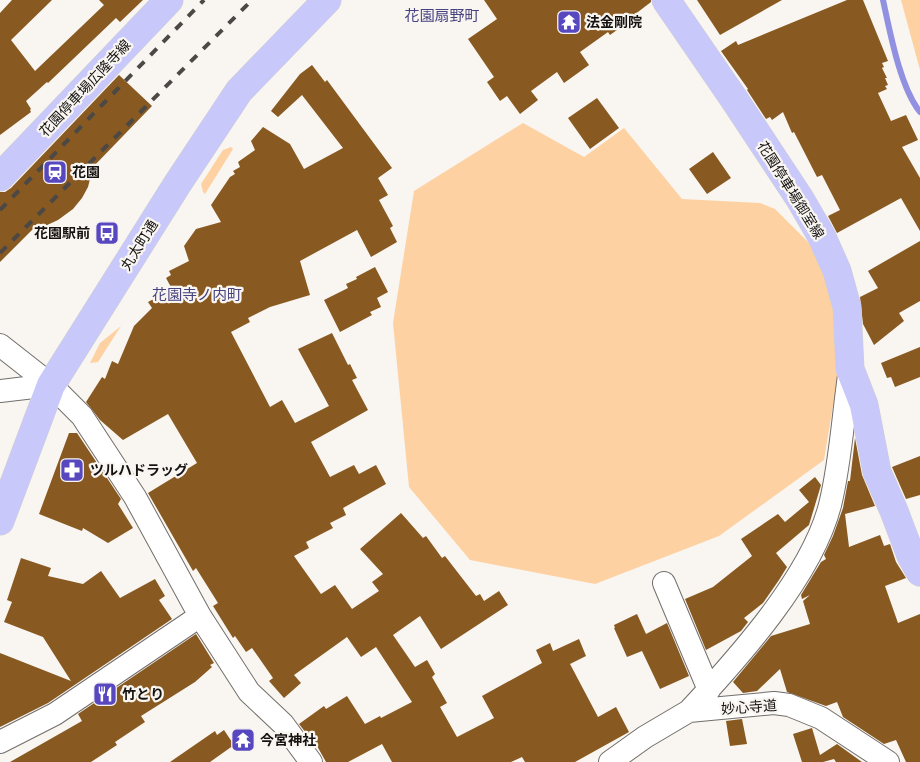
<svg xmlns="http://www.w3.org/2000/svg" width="920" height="762" font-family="Raleway,'Noto Sans JP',sans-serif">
<rect width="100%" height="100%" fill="#f9f5f0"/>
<path fill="#fed1a3" d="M901,0H920V70Z
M523,123L584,157L624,128L682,199L760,203L775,209L817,251L832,285L839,369L824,460L719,536L595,584L470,560L409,487L393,323L414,191Z
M231,147L233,149L205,194L203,192L201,184L223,150Z
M121,326L98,362L90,363L100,343Z"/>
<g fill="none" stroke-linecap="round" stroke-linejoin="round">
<path stroke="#9291e1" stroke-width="6" d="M883,0C890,32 900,87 920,112"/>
</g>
<path fill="#885920" d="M12,0H52L11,40L35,71L104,5L99,0H143L120,22L116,18L48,83L47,82L26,101L31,109L30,110L31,112L0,135V13Z
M484,0H651V2L634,15L635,17L610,35L608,32L580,52L589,65L564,83L557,72L531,91L538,100L520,114L507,96L500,101L487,82L494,77L468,39L497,19Z
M697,0H782L720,35Z
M847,0H863L888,61L882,63L884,67L882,68L887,78H885L888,85L885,86L887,89L878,93L891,121L906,115L918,140L902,147L920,178V231L901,198L837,233L828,216L840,210L822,175L817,177L794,132L792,133L783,112L772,120L770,117L766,119L747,90L748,89L721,51L736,41L738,45Z
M312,65L325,82L327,80L392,168L378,178L388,195L379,200L393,226L390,228L397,242L371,257L357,230L300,261L310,295L270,307L248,318L250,322L231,332L270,407L282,400L295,423L329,406L298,349L332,333L348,365L350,364L357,378L352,380L368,410L311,442L330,477L354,465L359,474L376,465L386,484L343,508L346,515L330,523L333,528L306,542L309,548L294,556L321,594L335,585L352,609L379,591L372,582L383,574L360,549L401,513L423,538L426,536L442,558L445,556L476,596L480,594L484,601L499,591L508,605L441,649L420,616L393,635L415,667L427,660L435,674L432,677L447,703L440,707L457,737L494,718L482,696L542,663L536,650L550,643L553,651L579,639L586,656L570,664L598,717L616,707L629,732L575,762H525L522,757L511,762H392L382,744L348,762H326L312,737L310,738L299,724L324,706L326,709L347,696L365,724L380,716L381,718L412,702L376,647L361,657L347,637L294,675L301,683L284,698L269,681L273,678L252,648L246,652L235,636L233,638L213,606L218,603L196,568L193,571L148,493L197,463L168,414L123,440L100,420L86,402L102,377L105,379L112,361L118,364L134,326L152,308L148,302L172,289L166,278L171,275L169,271L189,261L184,246L196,229L221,222L211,205L230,177L235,174L233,171L240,167L238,162L255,150L251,141L263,127L290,144L304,169L343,148L302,95L278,117L271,111L300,74Z
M119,75L152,106L93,167L88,187L82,198L73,209L58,220L45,226L34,228L0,262V192H5L11,188Z
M597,98L619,128L590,149L568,118Z
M713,152L731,178L707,194L689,169Z
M920,241V301L899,313L904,321L874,345L863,324L860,297L878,288L868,271Z
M375,267L388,292L377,298L381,307L370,312L372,315L340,332L324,300L348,288L346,284L357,279L356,277Z
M920,347V377L895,387L891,377L887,378L881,363Z
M69,433H77L121,499L118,504L133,528L108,543L83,528L82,531L39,514Z
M855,438L862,475L875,506L845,514L849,547L880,535L884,546L890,544L896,562L906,578L885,586L898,623L920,614V762H906L896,740L884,744L843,717L837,702L826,706L787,692L780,669L757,691L743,693L733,682L771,636L810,624L803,601L810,595L802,599L801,595L821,562L826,559L824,555L833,536L843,508L848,481H850Z
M920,456V495L906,499L892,467Z
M815,477L821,485L809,525L776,553L787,567L779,580L763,603L744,618L748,622L741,631L706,650L685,599L713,587L752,556L741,539L778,514L785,522L809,502L799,490Z
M21,558L51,568L48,576L83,584L101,571L120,598L155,579L165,596L159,600L172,619L48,703L0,727V653L71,681L43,637L4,622L12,602L7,600Z
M637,614L646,634L667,623L689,676L660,689L642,651L627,657L614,628H615L614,625Z
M196,634L214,663L210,665L212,667L195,682L141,716L145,722L115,742L117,745L91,762H10L82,721L78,714Z
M742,719L747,744L730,746L726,721Z
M812,728L820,755L837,744L862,762H836L834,759L823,762H802L793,734Z
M224,730L234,745L210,762H170L215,731L217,735Z"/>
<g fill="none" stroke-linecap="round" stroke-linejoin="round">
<g stroke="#726e6b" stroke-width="24">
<path id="minor" d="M0,345L51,385L82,416L135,497L200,616L249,692L283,724L311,762
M0,391L51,385
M664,583L709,690
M689,711C738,658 812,576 830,505C841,461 843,414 850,369
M0,742L55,714L200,616
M610,762L645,737L689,711L774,703L789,705L821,718L888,762"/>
</g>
<g stroke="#d0d0d0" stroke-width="29">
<path id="major" d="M666,0L734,99L800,199L822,237L837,271L847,307L850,369L864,405L877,472L894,511L911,556L920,572
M0,177L169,0
M0,521L51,385L178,183L239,91L327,0"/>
</g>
<use href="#minor" stroke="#fff" stroke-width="22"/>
<use href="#major" stroke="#c8c8fb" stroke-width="28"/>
<path stroke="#4b4846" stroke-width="4" stroke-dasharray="9 9" stroke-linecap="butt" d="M0,210L204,0
M0,253L252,0"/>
</g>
<defs>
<g id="temple-square" transform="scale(1.25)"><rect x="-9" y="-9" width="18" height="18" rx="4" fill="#5848c0" stroke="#f9f5f0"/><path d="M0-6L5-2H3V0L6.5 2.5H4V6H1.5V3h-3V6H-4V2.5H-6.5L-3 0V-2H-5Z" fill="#fff"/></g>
<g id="station-square" transform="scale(1.25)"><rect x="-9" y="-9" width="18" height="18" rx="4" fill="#5848c0" stroke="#f9f5f0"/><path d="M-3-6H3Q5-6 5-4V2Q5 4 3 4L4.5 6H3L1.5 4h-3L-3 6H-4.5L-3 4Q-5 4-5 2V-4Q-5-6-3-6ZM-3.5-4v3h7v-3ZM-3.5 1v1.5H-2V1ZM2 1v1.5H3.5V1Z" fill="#fff"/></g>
<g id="bus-square" transform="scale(1.25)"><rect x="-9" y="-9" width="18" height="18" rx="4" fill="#5848c0" stroke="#f9f5f0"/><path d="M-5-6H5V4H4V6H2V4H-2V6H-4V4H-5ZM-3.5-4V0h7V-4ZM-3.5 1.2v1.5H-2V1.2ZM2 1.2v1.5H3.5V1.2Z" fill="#fff"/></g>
<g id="pharmacy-square" transform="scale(1.25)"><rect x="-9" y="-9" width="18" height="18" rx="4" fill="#5848c0" stroke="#f9f5f0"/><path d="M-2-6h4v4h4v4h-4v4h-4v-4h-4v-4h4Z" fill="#fff"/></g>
<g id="restaurant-square" transform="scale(1.25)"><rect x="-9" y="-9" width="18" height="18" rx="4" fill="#5848c0" stroke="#f9f5f0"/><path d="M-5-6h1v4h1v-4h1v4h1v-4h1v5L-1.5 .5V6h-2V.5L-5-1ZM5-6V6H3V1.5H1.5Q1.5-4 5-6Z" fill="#fff"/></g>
</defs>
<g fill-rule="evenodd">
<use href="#temple-square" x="569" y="22"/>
<use href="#station-square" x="55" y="172"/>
<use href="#bus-square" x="107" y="233"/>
<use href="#pharmacy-square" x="72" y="470"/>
<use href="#restaurant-square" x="105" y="694"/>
<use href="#temple-square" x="243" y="740"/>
</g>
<g text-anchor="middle" stroke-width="4.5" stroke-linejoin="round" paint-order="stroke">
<g font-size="14" font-weight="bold" fill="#151312" stroke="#f9f5f0" text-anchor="start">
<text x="586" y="27">法金剛院</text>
<text x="72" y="177">花園</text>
<text x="90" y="238" text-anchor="end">花園駅前</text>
<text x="90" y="475">ツルハドラッグ</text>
<text x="122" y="699">竹とり</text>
<text x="260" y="745">今宮神社</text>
</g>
<g font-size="14" fill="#151312" stroke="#f9f5f0">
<text transform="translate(85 88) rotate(-47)" y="5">花園停車場広隆寺線</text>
<text transform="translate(791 190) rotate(58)" y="5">花園停車場御室線</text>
<text transform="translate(139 245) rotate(-58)" y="5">丸太町通</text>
<text transform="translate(749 707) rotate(-4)" y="5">妙心寺道</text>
</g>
<g font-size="15" fill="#464380" stroke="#f9f5f0">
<text x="442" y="21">花園扇野町</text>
<text x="197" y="300">花園寺ノ内町</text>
</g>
</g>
</svg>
